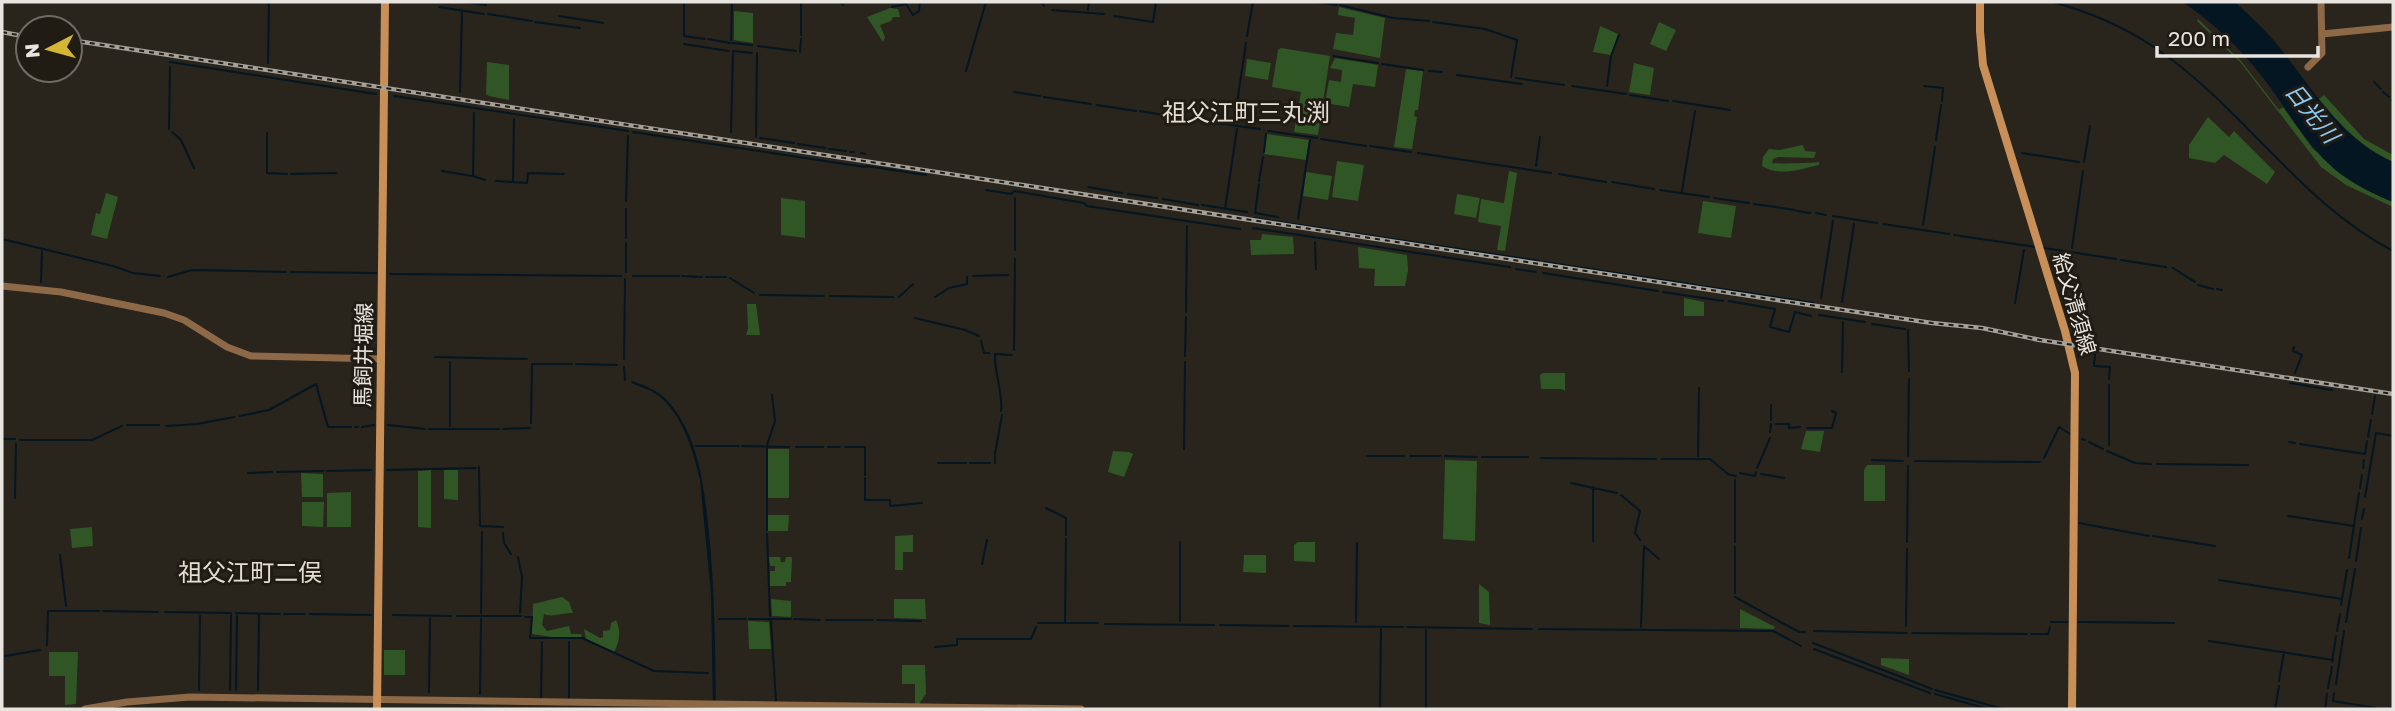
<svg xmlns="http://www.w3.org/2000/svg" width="2395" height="711" font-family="'Golos Text','Noto Sans JP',sans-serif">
<rect width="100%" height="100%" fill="#29241c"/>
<path fill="#315626" d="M1339,7L1385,18L1380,58L1333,49L1336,33L1353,35L1355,18L1338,15Z
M890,8L898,9L900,17H893L891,21L880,25L885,37L883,42L867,17Z
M734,11L753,13V43L734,40Z
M2198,19L2241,61L2279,110L2283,107L2313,149L2381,197L2393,202V207L2346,185L2321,167L2241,63L2197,21Z
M1659,22L1676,30L1666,51L1650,44Z
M1600,26L1618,34L1611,55L1593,52Z
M1281,48L1330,56L1318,135L1294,132L1301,92L1272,87L1278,50Z
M1335,58L1378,65L1375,87L1353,84L1349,107L1325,103L1329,80L1341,82L1342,70L1330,68Z
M1247,59L1271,63L1268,80L1245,76Z
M487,62L509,65V100L489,96L486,94Z
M1634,63L1654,68L1650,95L1629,92Z
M1406,69L1423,71L1418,110H1415L1414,116L1417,117L1412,149L1394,147Z
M2324,95L2364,139L2393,155V162C2361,147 2341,126 2319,99Z
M2208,117L2229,137L2234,131L2275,172L2267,184L2224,155L2215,163L2189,158V145Z
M1267,134L1309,140L1306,160L1264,154Z
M1803,145L1805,151L1816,152L1814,158L1778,157L1773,159L1772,163C1776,164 1812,163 1819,162V165C1801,169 1779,177 1762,166L1763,157L1769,149L1779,150Z
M1337,161L1364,165L1358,201L1332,197Z
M1509,171L1517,173L1505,251L1497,250L1501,226L1478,222L1481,199L1504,203Z
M1306,172L1332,176L1328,200L1303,196Z
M106,193L118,197L107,239L91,235L96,213L100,214Z
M1457,194L1480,198L1476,218L1454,214Z
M781,198L805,201V238L781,235Z
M1703,201L1736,206L1731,238L1698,233Z
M1262,234L1293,237L1294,254L1251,255L1250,240H1261Z
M1358,247L1407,255L1408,270L1405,286H1374L1375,269L1359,268Z
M1684,298L1704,302V316H1684Z
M747,304H756L760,335H746L748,329Z
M1543,373H1565V391L1562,389H1541L1540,375Z
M1806,431H1824L1820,452L1801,449Z
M768,449H789V498H768Z
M1113,451L1129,452L1133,454L1124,477L1108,472Z
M1445,460L1477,461L1475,541L1443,539Z
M1867,465H1885V501H1864V470Z
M431,470V528L418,527V471Z
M444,470H458V500L444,499Z
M301,473L323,474V497H302Z
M351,492V527H327V493Z
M302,502H324L323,527L302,526Z
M768,515H789L788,531H768Z
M92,527L93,546L72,548L70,529Z
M913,535V552H903V570H895V536Z
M1298,542H1315V562L1294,561V545Z
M1244,555H1266V573L1243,572Z
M769,557H780L781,562H785L786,557H792L791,582H786V586H770V571H775V566H770Z
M1479,584L1489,592L1490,625L1479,623Z
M562,597L569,602L573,613C562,612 554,618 544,614L542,625L547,631L569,626L571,634H581L582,637L565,639L532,634L533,604Z
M771,599L791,601V617L772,616Z
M894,599H925L926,619L894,618Z
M1740,609L1775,627L1774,629L1740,628Z
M616,620C621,630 620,642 614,652L586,639L584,629L600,638L603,637V631L610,630L611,623Z
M748,621L769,622L771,649H749Z
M384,650H405V675H384Z
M49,652H78L76,704L65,705V676H49Z
M1881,658L1909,659V675L1881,665Z
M902,665H925L926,694L919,704H915V684H902Z"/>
<path fill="#041622" d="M2182,2H2235C2251,17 2267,31 2280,48C2315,92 2340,138 2393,162V202C2371,193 2346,181 2329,164C2302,139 2286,107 2264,79C2241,49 2213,22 2182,2Z
M632,381C647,386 662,392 672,406C700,442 704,488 709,533C715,592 715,650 716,709H713L711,594L700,480C693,450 681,407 651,391C645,388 638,386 631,383Z"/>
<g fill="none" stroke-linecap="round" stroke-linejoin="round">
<path stroke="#041622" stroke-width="2" d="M463,2L486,5
M684,2V36L705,39
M841,2L843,5
M1041,2L1044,6
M1317,2L1337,5
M2052,2C2087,11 2124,27 2154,47C2242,106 2298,201 2393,251
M1340,5L1393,18L1429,21
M439,7L484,14
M892,7L906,4L913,15L919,11L920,2
M1052,10L1104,14
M1088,10L1089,2
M488,14L532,21
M559,16L603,23
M1114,16L1153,22L1156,2
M535,22L580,28
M1433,22L1485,29L1517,40L1511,77
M801,35V2
M1247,36L1253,2
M708,39L730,43
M731,40L732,2
M732,43L752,45
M684,44L729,51
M758,46L796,51
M800,52L801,39
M1333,56L1378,63
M170,62L376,94
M268,63L269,2
M1382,64L1423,70
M966,71L986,2
M1429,71L1442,72
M1457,75L1522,84
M1516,78L1564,85
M2374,82L2381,89
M1572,86L1626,94
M1607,86L1611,56L1619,35
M1924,86L1943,88L1942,101
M460,92L462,10
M1014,92L1040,96
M2383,92L2389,97
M1630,95L1668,101
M394,96L628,131
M1044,97L1091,104
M2391,100L2393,102
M1673,101L1730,110
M1097,105L1136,111
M1140,111L1170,116
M474,113L473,176L485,180
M1174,117L1211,122
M514,119L513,182L527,183L528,173L564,174
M1215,123L1260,129
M1234,123L1246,43
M169,129L170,67
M1268,131L1317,138
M172,132L181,140L194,168
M633,132L865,167
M731,132L733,51L752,53
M267,133V173L287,174
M756,137L757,53
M760,138L794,143
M1321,139L1366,146
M1936,140L1941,105
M798,144L825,148
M1370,146L1411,152
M829,149L846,151
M850,152H854
M1264,152L1266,134
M861,153L865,154
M1418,153L1551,173
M2022,153L2079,162
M2084,162L2090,126
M866,166L926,175
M1536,166L1540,137
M442,171L472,176
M291,174L336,173
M1559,174L1606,182
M496,181L513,182
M1259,181L1263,157
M1612,182L1654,189
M1259,184L1255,213L1278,217
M1088,187L1122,193
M986,190L1011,194L1014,191L1084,203L1087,206L1240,229
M1660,190L1709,197
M1682,191L1695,111
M1128,194L1157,198
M1714,198L1749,203
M1163,199L1198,205
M626,201L628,136
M1754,204L1795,210
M1202,205L1247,212
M1225,209L1237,129
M1797,211L1810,213
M1816,213L1826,215
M1833,216L1877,223
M1254,218L1539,261
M1298,219L1310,140
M1883,224L1949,234
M1923,225L1935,147
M1253,228L1510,267
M1954,235L2035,247
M626,238V209
M2,239L113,266L133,273L160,276
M1315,242L1316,269
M2044,248L2116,259
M2072,248L2083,171
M1015,250V198
M2121,260L2166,267
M1544,262L1814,303
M2173,268L2195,282
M1516,269L1536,272
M291,272L376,273
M626,272V243
M1543,273L1658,291
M390,274L621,276
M633,276H679
M682,276L702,277
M973,276L1008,275
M168,277L192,270L286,272
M706,277H726
M730,278L754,293
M41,282L42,251
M2198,285L2213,289
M2217,289L2222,290
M1663,292L1723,301
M760,295L824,296
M830,296L893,297
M899,297L913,284
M935,297L949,288L967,284V277
M1821,298L1833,221
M1729,301L1775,309L1770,327L1789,332L1795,312L1811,316
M1842,302L1854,224
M2015,303L2024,250
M1186,312L1187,226
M1819,315L1865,322
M915,318L965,330L979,336
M1872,324L1905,329
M1908,330L1909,371
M981,341L984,353H989
M2294,347L2293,351L2302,355L2295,373
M1014,350L1015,259
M2095,354L2094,366L2110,367L2109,379
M1185,356L1186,317
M435,357L527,359
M624,359L625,279
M576,364L617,365
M624,367L625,380
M1842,372L1843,322
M2290,383L2332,390
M2109,385V445
M1001,411C1003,391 994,374 995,354L1012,355
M2372,414L2375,396
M240,416L269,410L316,384L328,427H351
M1771,420V405
M531,423L532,364H572
M1776,424H1789V428L1800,427
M127,425H159
M388,425L425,429
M166,426L197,424L234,417
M450,426V362
M355,427H358
M362,427L374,425
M1807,428H1832L1836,413L1832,411
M429,429H499
M503,429L530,428
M1770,432L1771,424
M2368,437L2371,420
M2,439H15
M2082,439L2085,440
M20,440H92L122,426
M2089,442L2103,449
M2289,442L2295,443
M2300,444L2365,454
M696,446H739
M742,446L789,447
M796,447H823
M828,447H840
M845,447H865V475
M1184,449L1185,362
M2107,451L2135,463L2151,464
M995,454L1002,415
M2365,454L2367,441
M1367,456H1404
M1410,456H1441
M1445,456L1477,457
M1698,456L1699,388
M1908,456L1909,379
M1482,457H1528
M1541,458L1656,459
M2044,458L2059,427L2070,434
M1662,459H1710L1728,474L1736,476
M1872,460L1903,461
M1915,461L2040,462
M938,463H966
M970,463H990
M995,463V456
M2157,464L2248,465
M479,467L480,526L503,527
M1757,468L1770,438
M2363,468L2364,460
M432,469L476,468
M387,470L430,469
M327,471L371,470
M277,472L323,471
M248,473L272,472
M1740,473L1755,476L1756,472
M1761,474L1784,478
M865,478V500H890V506L922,503
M1571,483L1617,493
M2360,488L2362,475
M1621,495L1640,511L1635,533L1640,540
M2365,497L2376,433L2393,436
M15,498L16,444
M1046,508L1066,518V535
M2288,516L2354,526
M2362,519L2364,509
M2079,523L2149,536
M767,530V445L775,421L772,395
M503,533L504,543L511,554
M767,534L770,616
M2153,536L2215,546
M1593,541V487
M1735,542V480
M1907,542L1908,466
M1644,546L1659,559
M60,555L66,606
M518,557L522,577L520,613
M2349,558L2359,493
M2356,561L2361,528
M982,564L987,540
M2219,580L2342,599
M1735,593V547
M1735,597L1799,632H1805
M2341,605L2347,570
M103,611L158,612
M165,612L231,613
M236,613L280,614
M481,613L482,532
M284,614H305
M310,614L371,615
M393,615L451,616
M457,616H521
M525,617H532L530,638H582L654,671L708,673
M719,619H746
M749,619H791
M794,619L820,620
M826,620H873
M877,620L921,621
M771,621L776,701
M1180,621V542
M1356,622L1357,543
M2051,622H2068
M2078,622H2085
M2087,622L2174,623
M2346,622L2355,569
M1038,623H1098
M1065,623L1066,539
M1105,624L1214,625
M1220,625L1289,626
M1294,626L1403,627
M1906,626L1907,549
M1407,627L1532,629
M1641,627L1644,546
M1539,629L1773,631L1790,640
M1814,631L1907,633
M2337,631L2340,614
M1912,633L2027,634
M2031,634H2048L2050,627
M1792,641L1801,646
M2209,641L2333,660
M1813,643L1932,689
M47,645L48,611H99
M935,647L957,645V639H1031L1036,627
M1814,649L1930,693
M5,656L40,650
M2332,662L2336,636
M2279,681L2284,652
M2336,684L2344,631
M2328,688L2332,667
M199,690L200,616
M230,690L231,615
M236,690L237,615
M258,690L259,614
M1935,690L2003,709
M429,692L430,618
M2334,693L2333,701L2376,708
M480,694L481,619
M1935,694L1988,709
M541,699L542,642
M569,699V642
M719,708L788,709
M1380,709L1381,629
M1426,709V630
M2275,709L2279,686
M2325,709L2327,694
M2381,709H2384"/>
<path stroke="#8d6948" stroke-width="7" d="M2322,34L2393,27
M2308,67L2322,53L2321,2
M2,286L61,292L164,313L184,320L227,347L251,356L381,359
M85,709L127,702L190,697L1081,709"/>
<path stroke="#c98f59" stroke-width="8" d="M1980,2V31L1983,65L2065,331L2075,373L2072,709
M377,709L385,2"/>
<g stroke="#a4a09a" stroke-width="4.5">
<path id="rail" d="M2,32L28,37
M70,40L1816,306L1932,323L1982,328L2040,340L2393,394"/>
</g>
<use href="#rail" stroke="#201b13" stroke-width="2" stroke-dasharray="5" stroke-linecap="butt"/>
</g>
<g text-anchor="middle" stroke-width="6" stroke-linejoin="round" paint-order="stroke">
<g font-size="21" fill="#e8e4df" stroke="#201b13">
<text transform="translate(2074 304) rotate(74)" y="7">給父清須線</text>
<text transform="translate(364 355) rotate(-89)" y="7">馬飼井堀線</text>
</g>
<g font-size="23" font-style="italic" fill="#89cbf9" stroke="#201b13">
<text transform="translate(2312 113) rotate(51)" y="8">日光川</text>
</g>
<g font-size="24" fill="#e4ddd2" stroke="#201b13">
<text x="1246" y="121">祖父江町三丸渕</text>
<text x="250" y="581">祖父江町二俣</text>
</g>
</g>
<rect width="2395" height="711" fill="none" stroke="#e8e4df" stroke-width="7"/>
<g transform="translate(49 49) rotate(264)"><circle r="33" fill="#201b13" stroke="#706b65" stroke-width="2"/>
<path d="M0-5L12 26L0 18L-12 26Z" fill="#d4b635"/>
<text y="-10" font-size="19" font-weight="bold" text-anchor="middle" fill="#e8e4df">N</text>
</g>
<path d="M2157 46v10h161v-10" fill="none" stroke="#e8e4df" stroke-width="3.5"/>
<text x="2168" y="46" font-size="21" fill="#e8e4df" stroke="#201b13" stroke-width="5" paint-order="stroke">200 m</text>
</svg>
